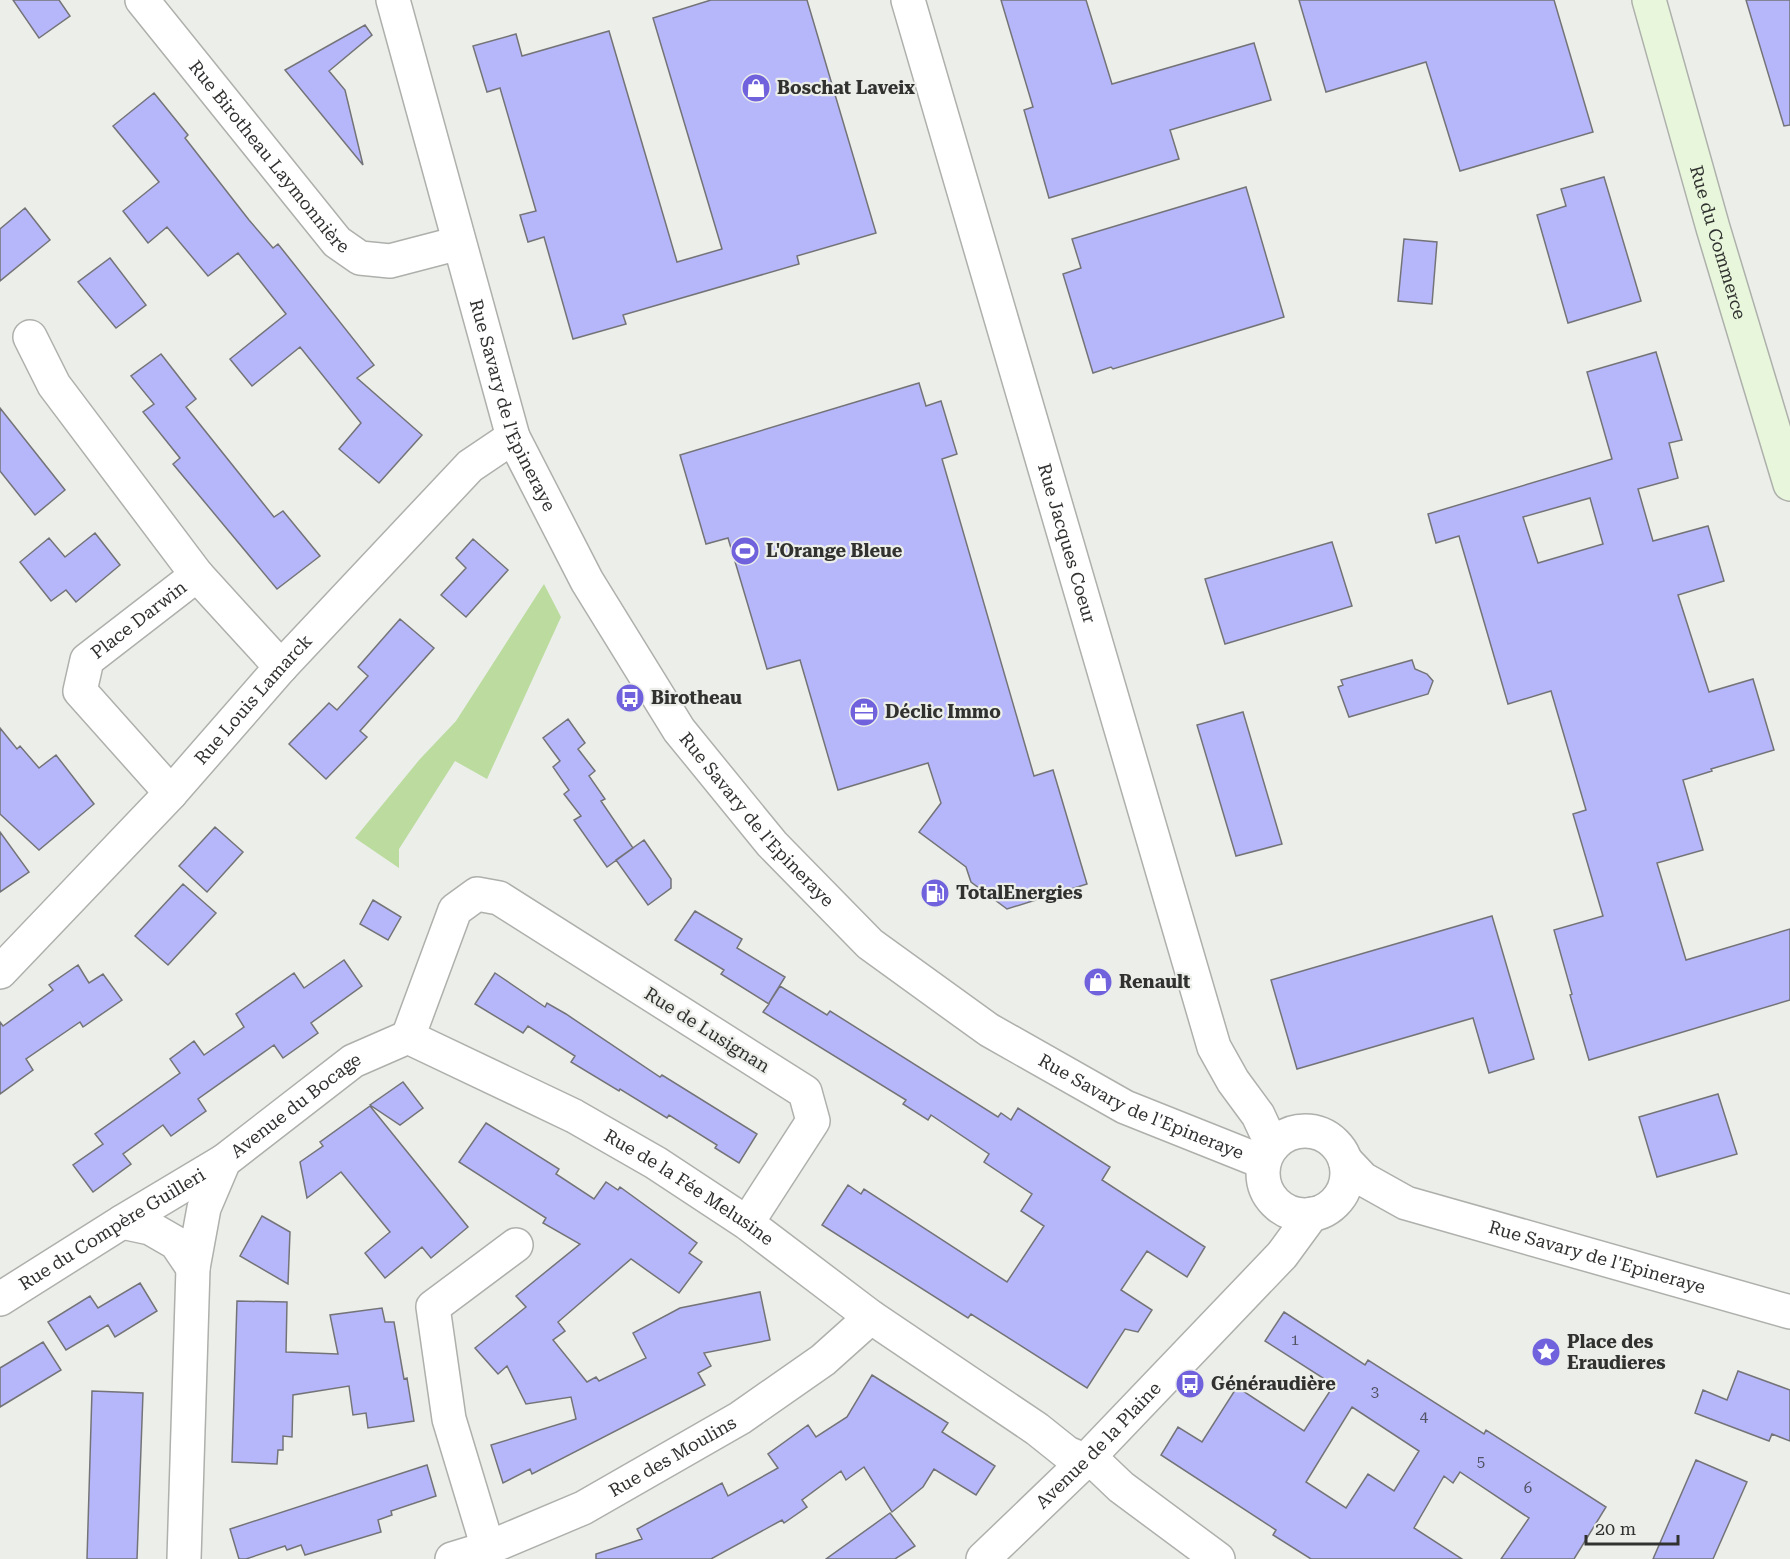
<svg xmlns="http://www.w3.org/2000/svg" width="1790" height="1559" font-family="'Roboto Serif',serif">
<rect width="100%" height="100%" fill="#eceeea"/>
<path fill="#bbdc9e" d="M544,584L561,617L487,779L455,761L399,849V868L355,838L420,759L456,721Z"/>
<path fill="#b6b6fb" stroke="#747478" stroke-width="1.5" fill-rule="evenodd" d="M13,0H59L70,16L39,38Z
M711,0H807L876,233L797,256L799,264L623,315L626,324L573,339L544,237L528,242L520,215L536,211L500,88L487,92L473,46L516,34L522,56L609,31L677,262L722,249L653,18Z
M1001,0H1086L1112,84L1254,43L1271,100L1170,130L1179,159L1049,198L1024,110L1033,107Z
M1299,0H1554L1593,132L1460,171L1426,62L1326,92Z
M1746,0H1790V125L1784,126Z
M365,25L372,35L329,71L345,90L363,165L285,70Z
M154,93L188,135L185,138L249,220L273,248L278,244L374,365L357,378L422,435L379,483L339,449L361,423L300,347L252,386L230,359L286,314L238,253L208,276L167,227L148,243L123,211L159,182L113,126Z
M1604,177L1641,301L1568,323L1537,215L1566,206L1561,189Z
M1246,187L1284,317L1113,369L1111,367L1093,373L1063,274L1081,268L1072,239Z
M25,208L50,240L0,281V229Z
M1404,239L1437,242L1432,304L1398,301Z
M110,258L146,305L116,328L78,282Z
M1656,352L1682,440L1669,443L1678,478L1638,489L1653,541L1708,526L1724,581L1678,595L1709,692L1753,679L1774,750L1711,769L1712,771L1683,780L1703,850L1657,863L1686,960L1790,929V1000L1589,1060L1570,995L1572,994L1554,930L1603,916L1573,814L1586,810L1551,691L1508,704L1459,536L1436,543L1428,514L1612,459L1587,372ZM1590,498L1603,544L1538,563L1523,517Z
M161,354L196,399L186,407L274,517L283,511L320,556L277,589L173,464L180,458L143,412L154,404L131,376Z
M919,383L926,406L941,401L957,454L942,459L1034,776L1053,770L1087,884L1007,909L971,882L966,867L919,832L941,803L928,763L838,790L800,660L767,669L728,538L706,544L680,455Z
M0,408L65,490L35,515L0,471Z
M95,533L120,565L76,602L66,590L51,601L20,562L49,538L65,557Z
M473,539L508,570L466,617L441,595L466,568L456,558Z
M1332,542L1352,606L1225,644L1205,579Z
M400,619L434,648L360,731L367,737L326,779L289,744L329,703L337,710L368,676L358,667Z
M1412,660L1415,669L1427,674L1433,681L1428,694L1349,717L1338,687L1343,685L1341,680Z
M1243,712L1282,844L1236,856L1197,725Z
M568,719L585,743L578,749L595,771L589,776L605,799L601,801L633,848L607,867L574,820L581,816L564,794L569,790L553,767L560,761L543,738Z
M0,728L17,749L20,746L39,768L56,755L94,804L39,850L0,814Z
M215,827L243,852L207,892L179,866Z
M0,832L29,872L0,892Z
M644,840L671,879V888L648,905L616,860Z
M183,884L216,913L168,965L135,936Z
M373,900L401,917L388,940L360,924Z
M695,911L742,939L737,948L785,977L769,1003L780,986L827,1015L830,1011L998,1117L1001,1113L1011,1120L1018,1108L1110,1167L1102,1180L1205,1247L1187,1277L1147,1251L1121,1290L1152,1310L1138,1332L1125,1329L1087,1388L971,1314L968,1318L822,1225L848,1185L861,1194L864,1189L1007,1282L1044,1226L1021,1211L1032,1194L984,1162L989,1154L931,1115L928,1120L903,1104L906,1100L763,1012L769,1004L721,974L724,970L675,940Z
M1492,916L1534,1059L1489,1073L1473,1018L1297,1069L1271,980Z
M344,960L362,986L311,1023L318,1033L283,1058L274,1045L198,1099L206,1111L171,1136L163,1125L123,1154L131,1164L93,1192L73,1165L103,1144L95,1134L180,1073L170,1059L194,1041L204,1055L244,1027L236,1014L294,973L304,988Z
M78,965L89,983L103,974L122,1000L83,1027L80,1022L26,1059L33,1070L0,1094V1022L3,1026L53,990L49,985Z
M495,973L545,1007L547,1003L566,1014L660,1077L662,1075L757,1134L739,1163L715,1148L717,1145L669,1115L667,1118L620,1089L619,1091L571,1062L575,1056L528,1026L523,1033L475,1004Z
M403,1082L423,1108L400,1125L370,1105Z
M1718,1094L1737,1154L1657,1177L1639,1117Z
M370,1106L468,1227L431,1258L422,1247L385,1278L365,1253L390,1232L341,1172L307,1198L300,1162L323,1146L320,1142Z
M486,1123L559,1169L556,1174L594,1199L606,1182L618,1190L620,1187L697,1243L689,1253L702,1262L679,1293L631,1259L558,1322L565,1331L553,1340L587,1382L596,1377L599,1381L646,1358L633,1333L680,1308L760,1292L770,1340L704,1353L711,1366L698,1373L705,1385L532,1474L530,1469L503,1483L491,1445L576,1419L571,1397L526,1404L507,1366L498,1374L475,1348L526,1307L516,1296L580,1244L543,1223L546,1218L459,1162Z
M262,1216L290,1232L288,1284L240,1256Z
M140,1283L157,1311L115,1337L108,1325L66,1350L48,1322L90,1296L98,1308Z
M237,1301L287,1302L286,1352L338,1354L330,1315L382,1308L385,1322H394L404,1379L407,1378L414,1421L368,1428L366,1413L353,1415L349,1386L293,1395L292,1437L283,1436V1450H278L277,1464L232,1462Z
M1284,1312L1365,1365L1368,1360L1484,1434L1486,1430L1606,1507L1574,1559H1501L1529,1518L1460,1472L1453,1483L1444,1476L1414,1528L1462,1559H1311L1273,1535L1276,1530L1161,1455L1178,1427L1202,1442L1237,1387L1304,1431L1334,1385L1265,1341ZM1352,1407L1419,1451L1394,1491L1368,1474L1346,1508L1306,1482Z
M43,1342L61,1370L0,1407V1368Z
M1738,1371L1790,1390V1441L1772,1434L1769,1441L1695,1413L1703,1390L1727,1400Z
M872,1375L948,1423L942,1432L995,1466L976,1495L934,1469L923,1487L892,1512L864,1467L846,1480L841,1471L802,1500L807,1507L784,1523L782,1520L711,1559H596V1554L642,1539L637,1529L722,1483L728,1496L778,1468L768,1454L808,1425L816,1437L847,1417Z
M92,1391L143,1393L137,1559H87Z
M1696,1460L1747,1482L1713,1559H1653Z
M427,1465L436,1496L391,1511L392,1515L378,1520L381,1532L305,1555L301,1545L287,1550L285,1546L246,1559H239L230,1529Z
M890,1513L915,1546L895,1559H826Z"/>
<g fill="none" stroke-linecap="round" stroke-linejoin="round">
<g stroke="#aeb0ac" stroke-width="36">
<g id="street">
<path id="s1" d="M142,0L337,242L360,258L390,261L459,243"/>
<path id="s2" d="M393,0L513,437L587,581L679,730L772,844L870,944L989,1030L1125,1107L1263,1162"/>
<path id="s3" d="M908,0L1214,1047L1233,1081L1258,1115L1272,1145"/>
<path d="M30,337L54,385L197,575"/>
<path id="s4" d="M171,793L80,691L87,660L197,575L281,667"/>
<path id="s5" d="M0,972L171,793L281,667L470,466L513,437"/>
<circle cx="1305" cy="1173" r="42"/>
<path id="s6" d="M1345,1160L1363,1179L1406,1203L1790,1312"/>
<path id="s7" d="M122,1222L150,1228L176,1243L193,1268L204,1208L224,1161L353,1061L408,1037"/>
<path id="s8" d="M747,1223L813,1121L805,1092L499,898L477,894L455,910L408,1037L574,1116L656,1163L747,1223L871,1317L1037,1429L1067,1453L1099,1466L1121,1487L1218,1559"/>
<path id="s9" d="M0,1299L122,1222L224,1161"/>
<path d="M488,1548L449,1419L433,1307L516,1245"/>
<path d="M184,1559L193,1268"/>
<path id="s10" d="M452,1559L488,1548L583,1508L740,1418L823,1360L871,1317"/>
<path id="s11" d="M983,1559L1086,1460L1282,1255L1312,1214"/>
</g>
</g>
<g stroke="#aeb0ac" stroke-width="36">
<g id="secondary">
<path id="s12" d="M1649,0L1713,228L1790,484"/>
</g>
</g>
<use href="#street" stroke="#fff" stroke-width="33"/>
<use href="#secondary" stroke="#e8f7db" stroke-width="33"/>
</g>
<defs>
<g id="shop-disc" transform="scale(1.5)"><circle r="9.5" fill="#6f62dc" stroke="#eceeea"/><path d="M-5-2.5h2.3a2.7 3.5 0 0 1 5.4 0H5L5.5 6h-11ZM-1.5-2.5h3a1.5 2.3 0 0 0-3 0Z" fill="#fff"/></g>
<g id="stadium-disc" transform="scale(1.5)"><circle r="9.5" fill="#6f62dc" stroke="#eceeea"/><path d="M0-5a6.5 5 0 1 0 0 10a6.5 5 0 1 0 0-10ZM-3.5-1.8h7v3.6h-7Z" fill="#fff"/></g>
<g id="bus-disc" transform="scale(1.5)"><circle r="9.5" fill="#6f62dc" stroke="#eceeea"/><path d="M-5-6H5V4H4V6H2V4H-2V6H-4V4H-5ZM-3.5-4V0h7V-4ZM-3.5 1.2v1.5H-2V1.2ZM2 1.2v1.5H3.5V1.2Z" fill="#fff"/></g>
<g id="office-disc" transform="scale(1.5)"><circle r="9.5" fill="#6f62dc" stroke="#eceeea"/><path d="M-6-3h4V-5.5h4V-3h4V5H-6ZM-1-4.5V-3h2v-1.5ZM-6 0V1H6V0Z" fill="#fff"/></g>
<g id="fuel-disc" transform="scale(1.5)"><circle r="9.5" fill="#6f62dc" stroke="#eceeea"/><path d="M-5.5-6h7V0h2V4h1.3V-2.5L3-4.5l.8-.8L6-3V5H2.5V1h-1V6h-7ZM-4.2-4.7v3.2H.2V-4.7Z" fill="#fff"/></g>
<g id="sight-disc" transform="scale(1.5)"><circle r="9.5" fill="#6f62dc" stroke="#eceeea"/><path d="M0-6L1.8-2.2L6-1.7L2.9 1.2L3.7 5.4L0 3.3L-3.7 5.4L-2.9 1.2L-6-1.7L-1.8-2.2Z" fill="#fff"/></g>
</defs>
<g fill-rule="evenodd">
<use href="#shop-disc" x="756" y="88"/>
<use href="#stadium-disc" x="745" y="551"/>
<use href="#bus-disc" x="630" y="698"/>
<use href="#office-disc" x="864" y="712"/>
<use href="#fuel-disc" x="935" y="893"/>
<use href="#shop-disc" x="1098" y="982"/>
<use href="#sight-disc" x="1546" y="1352"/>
<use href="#bus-disc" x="1190" y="1384"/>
</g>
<g text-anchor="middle" stroke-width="4.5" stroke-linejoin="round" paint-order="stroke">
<g font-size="15" fill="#525363">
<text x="1295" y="1345">1</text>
<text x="1375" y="1397">3</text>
<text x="1424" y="1422">4</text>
<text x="1481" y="1467">5</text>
<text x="1528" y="1493">6</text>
</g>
<g font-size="18" font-weight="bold" fill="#313230" stroke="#eceeea" text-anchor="start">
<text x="777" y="94">Boschat Laveix</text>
<text x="766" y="557">L'Orange Bleue</text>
<text x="651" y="704">Birotheau</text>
<text x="885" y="718">Déclic Immo</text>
<text x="956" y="899">TotalEnergies</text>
<text x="1119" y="988">Renault</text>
<text x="1567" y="1348">Place des<tspan x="1567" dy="21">Eraudieres</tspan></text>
<text x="1211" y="1390">Généraudière</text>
</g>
<g font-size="18" fill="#313230" stroke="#eceeea">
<text dy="6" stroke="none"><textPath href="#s1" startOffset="202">Rue Birotheau Laymonnière</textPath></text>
<text dy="6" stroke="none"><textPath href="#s12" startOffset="252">Rue du Commerce</textPath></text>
<text dy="6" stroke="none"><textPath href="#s2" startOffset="423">Rue Savary de l'Epineraye</textPath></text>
<text dy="6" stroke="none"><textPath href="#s3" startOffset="566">Rue Jacques Coeur</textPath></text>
<text dy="6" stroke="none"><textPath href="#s4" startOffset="234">Place Darwin</textPath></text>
<text dy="6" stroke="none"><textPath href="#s5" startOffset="372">Rue Louis Lamarck</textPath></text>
<text dy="6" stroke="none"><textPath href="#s2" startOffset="909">Rue Savary de l'Epineraye</textPath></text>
<text transform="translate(707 1030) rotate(32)" y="6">Rue de Lusignan</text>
<text dy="6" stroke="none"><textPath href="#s2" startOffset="1395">Rue Savary de l'Epineraye</textPath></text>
<text dy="6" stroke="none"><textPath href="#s7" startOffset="292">Avenue du Bocage</textPath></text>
<text dy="6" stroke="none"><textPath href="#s8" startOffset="1018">Rue de la Fée Melusine</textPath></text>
<text dy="6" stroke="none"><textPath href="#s9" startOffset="132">Rue du Compère Guilleri</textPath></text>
<text dy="6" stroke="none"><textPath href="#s6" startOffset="274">Rue Savary de l'Epineraye</textPath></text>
<text dy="6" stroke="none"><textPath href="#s11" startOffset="162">Avenue de la Plaine</textPath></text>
<text dy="6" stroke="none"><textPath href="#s10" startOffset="244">Rue des Moulins</textPath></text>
</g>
</g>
<path d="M1586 1535v9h92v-9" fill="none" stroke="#313230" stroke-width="3"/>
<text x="1595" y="1535" font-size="18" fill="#313230" stroke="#eceeea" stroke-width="4.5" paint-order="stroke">20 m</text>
</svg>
